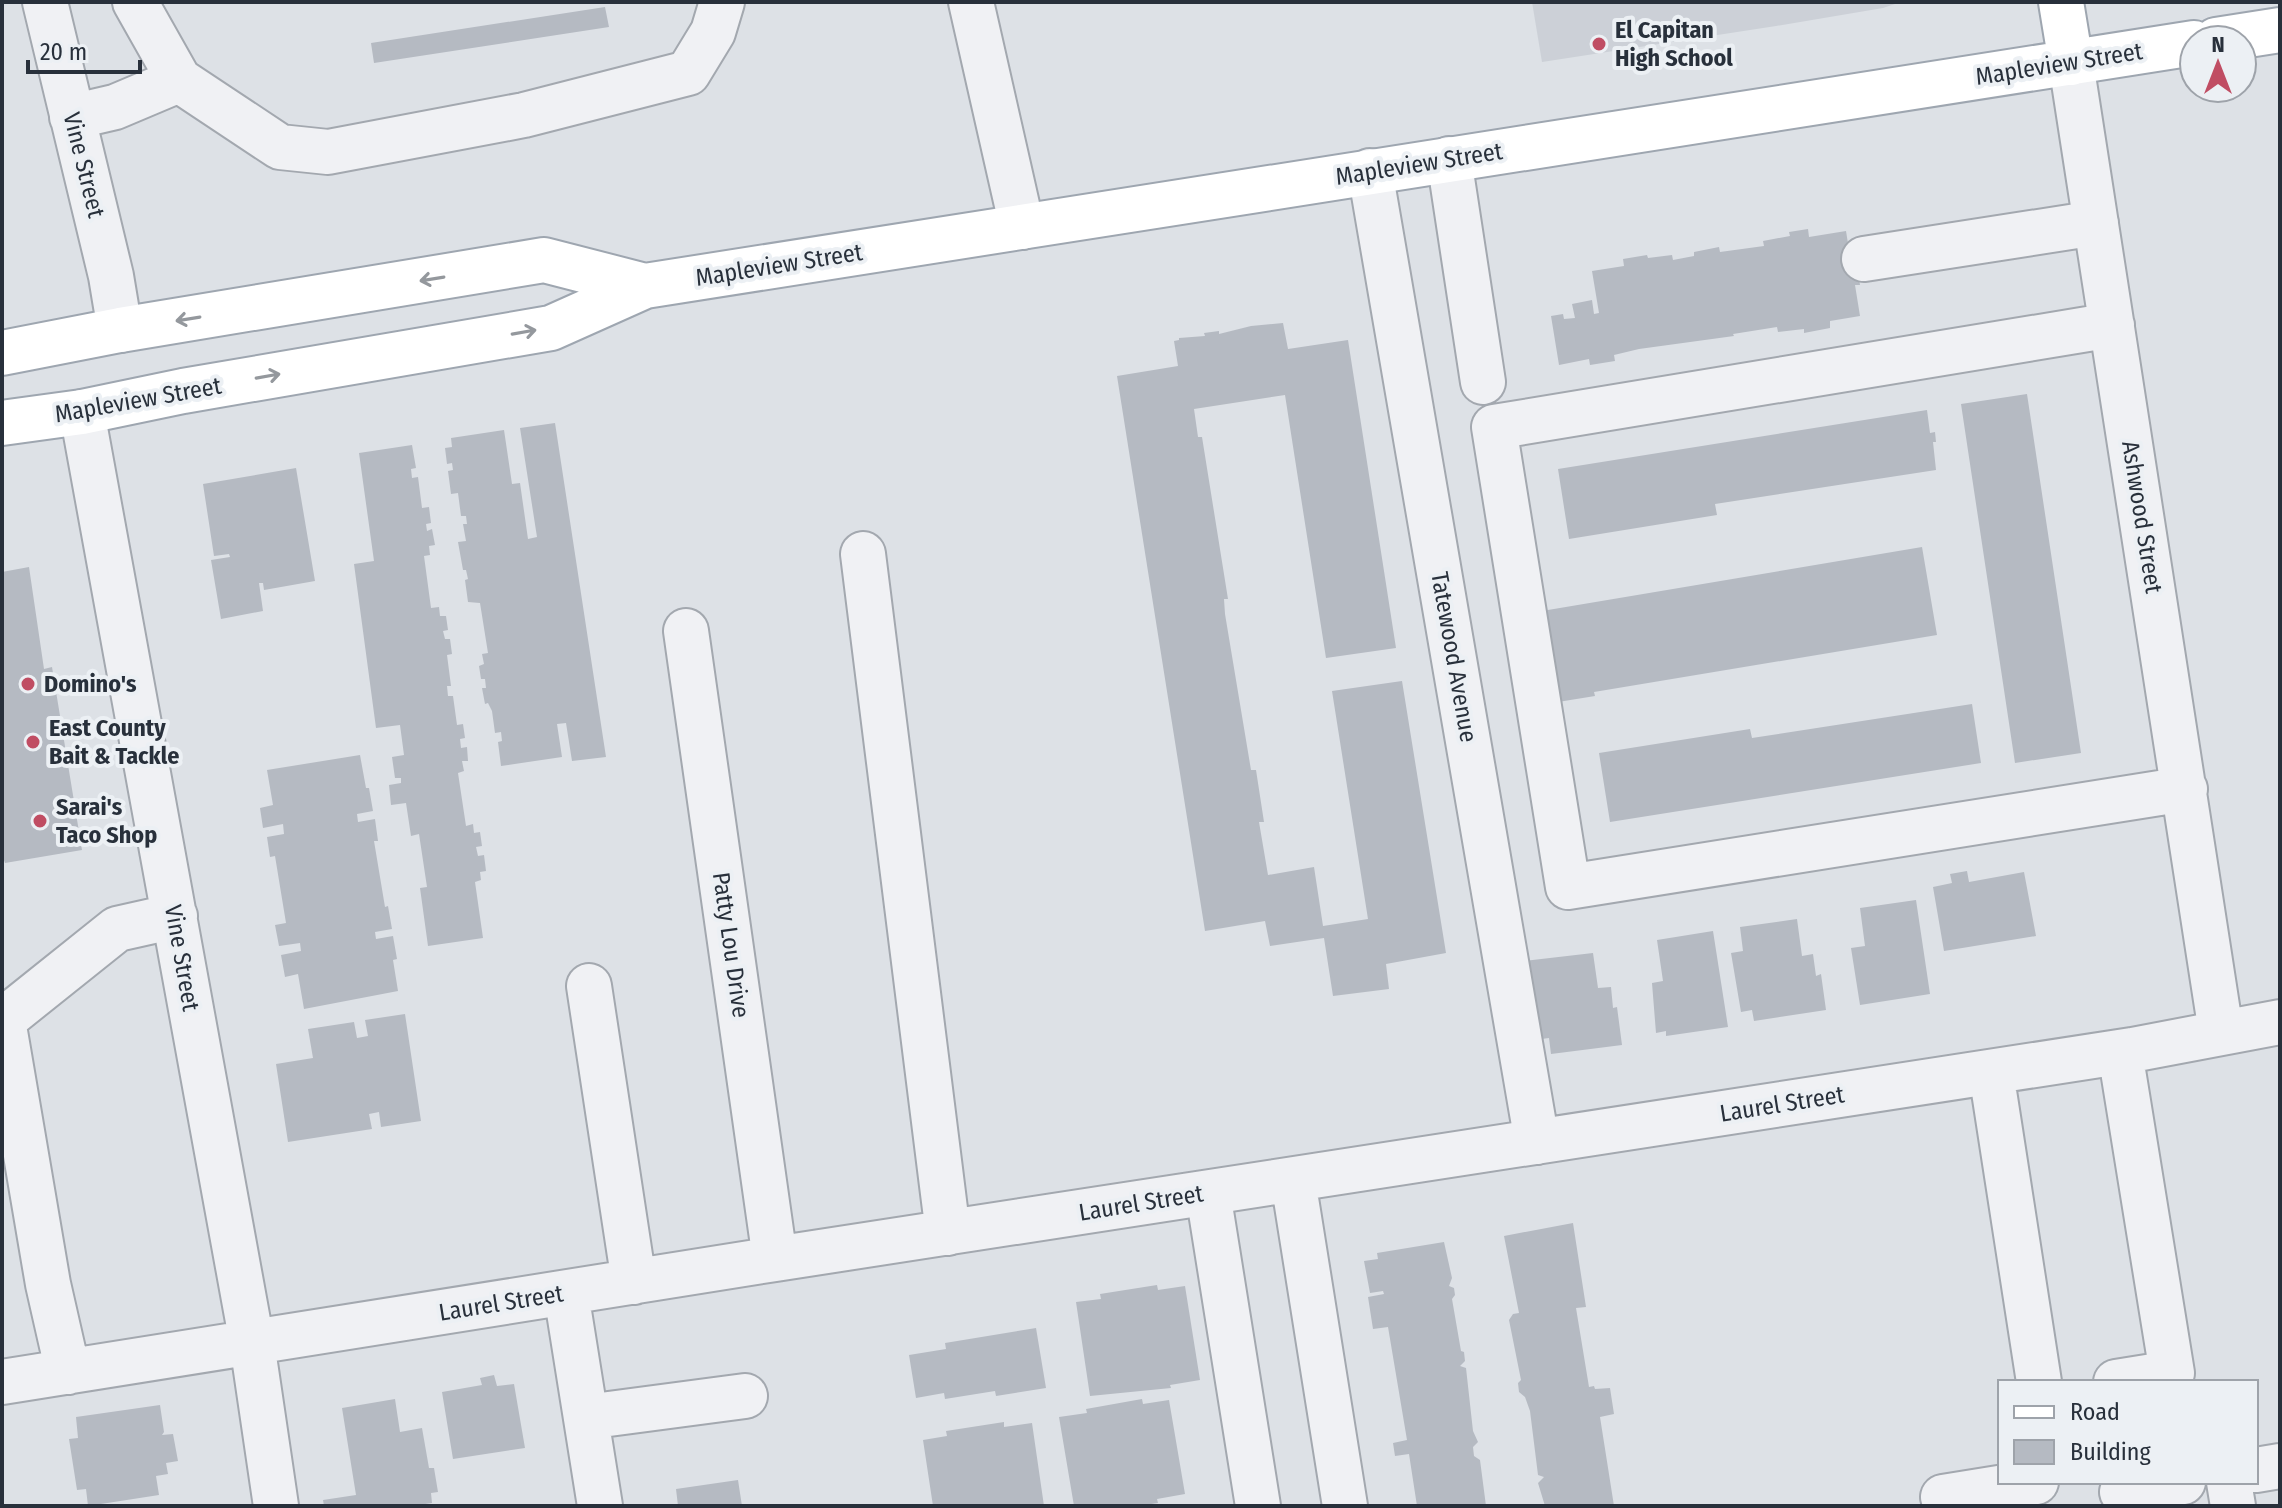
<svg xmlns="http://www.w3.org/2000/svg" width="2282" height="1508" font-family="'Fira Sans Condensed',sans-serif">
<rect width="100%" height="100%" fill="#dde1e6"/>
<path fill="#ccd0d7" d="M1532,2H1901L1883,8L1776,26L1542,62Z"/>
<path fill="#b5bac2" d="M605,7L609,27L374,63L371,43Z
M1808,229L1809,237L1846,231L1851,262H1856L1860,285H1855L1860,316L1830,321V328L1804,333V329L1778,332L1777,327L1733,334L1734,336L1639,349L1614,355L1615,361L1590,365L1589,359L1559,365L1551,316L1563,314L1564,319L1575,318L1572,304L1592,300L1594,314L1599,313L1592,271L1624,266L1623,259L1647,255L1648,258L1672,255L1673,260L1694,256V252L1719,247L1720,252L1764,246L1763,241L1790,236L1789,232Z
M1283,323L1288,349L1348,340L1396,648L1326,658L1285,395L1194,409L1198,437H1202L1228,599H1224L1225,614L1251,770H1256L1264,822H1259L1268,875L1314,867L1323,926L1368,919L1332,691L1402,681L1446,953L1386,964L1389,989L1333,996L1324,938L1270,946L1265,921L1205,931L1117,376L1178,366L1174,341L1179,340V338L1205,336L1204,333L1219,331V334L1251,326Z
M2027,394L2081,753L2015,763L1961,404Z
M1927,410L1930,433L1935,432L1936,442H1933L1936,470L1715,504L1717,515L1569,539L1558,469Z
M555,423L606,757L572,761L566,723L557,724L562,757L501,766L498,742L502,741L501,732L495,733L492,711L488,703L485,704L482,688H486L485,679H481L479,666L484,664L482,654L488,653L480,603L468,602L465,580L468,579L466,570H463L458,542L466,541L463,524H467L466,516H461L458,493L451,494L448,471L453,470L452,463L447,464L445,448L452,447L451,438L504,430L512,484L520,483L528,539L537,537L520,428Z
M412,445L416,468L411,469L412,478L418,477L422,508L429,507L431,523L426,524L427,531L432,529L435,545L429,546L430,555L424,556L431,608L439,607L440,616H446L448,630L443,631L445,639H450L452,654L447,655L451,686H447L448,696H453L457,725L463,724L465,738L460,739L461,748L467,747L468,761H462L464,771L458,773L466,826L473,824L474,833L480,832L482,846L476,847L478,856L484,855L486,871L480,872L481,880L475,882L483,938L428,946L420,888L427,887L419,834L411,836L406,803L391,805L389,785L401,783V778H395L392,757L404,755L400,725L376,728L354,564L374,561L359,453Z
M296,468L315,581L264,590L263,583H259L263,611L221,619L211,560L230,557L229,554L214,556L203,484Z
M1922,547L1937,635L1594,692L1595,696L1558,702L1542,611Z
M29,567L44,669L52,667L82,850L5,863L2,855V572Z
M1972,704L1981,763L1610,822L1599,753L1750,729L1752,738Z
M360,755L366,788H369L373,811L357,814L358,822L375,819L378,841H374L385,907L388,906L392,929L375,932L376,939L393,936L397,959L393,960L398,991L304,1009L298,974L285,977L281,955L301,951L300,943L279,946L275,925L286,923L275,856L270,857L267,837L284,834L283,824L263,828L260,808L273,805L267,770Z
M1967,871L1969,882L2024,872L2036,936L1944,951L1933,887L1952,883L1950,874Z
M1916,900L1930,994L1860,1005L1851,948L1865,946L1860,908Z
M1797,919L1802,956L1813,954L1816,976L1821,974L1826,1010L1754,1021L1752,1010L1741,1012L1731,953L1743,951L1740,927Z
M1713,931L1728,1027L1666,1036V1031L1656,1033L1652,983L1663,981L1657,940Z
M1593,953L1598,988L1611,987L1613,1008L1617,1007L1622,1045L1551,1054L1549,1038L1534,1040L1523,961Z
M405,1014L421,1121L381,1127L379,1112L369,1114L372,1129L288,1142L276,1064L313,1058L308,1029L354,1022L357,1038L368,1036L365,1020Z
M1573,1223L1586,1307L1576,1308L1589,1387L1594,1386L1595,1389L1610,1388L1614,1414L1600,1417L1614,1506H1545L1538,1483L1544,1477L1538,1475L1530,1411L1525,1397L1519,1392L1518,1383L1521,1380L1509,1320L1513,1314L1519,1313L1504,1236Z
M1444,1242L1452,1278L1449,1286L1454,1288L1455,1295L1452,1299L1461,1351L1464,1352L1465,1361L1460,1366L1466,1368L1473,1431L1478,1442L1473,1447L1474,1456L1480,1460L1486,1506H1417L1409,1454L1395,1456L1393,1443L1407,1440L1388,1327L1373,1329L1368,1297L1384,1294L1383,1291L1370,1293L1364,1261L1378,1259L1377,1253Z
M1157,1285L1158,1290L1185,1286L1200,1380L1170,1385L1171,1388L1090,1396L1076,1302L1101,1299L1100,1294Z
M1036,1328L1046,1388L996,1396L995,1391L945,1399L944,1393L916,1398L909,1355L946,1349L945,1343Z
M494,1375L497,1386L514,1384L525,1448L453,1459L442,1392L482,1385L480,1378Z
M395,1399L400,1432L422,1428L429,1468H434L438,1492L431,1493L432,1503L412,1506H324L323,1500L356,1495L342,1408Z
M1142,1399L1143,1404L1169,1400L1185,1494L1157,1499L1158,1503L1138,1506H1074L1059,1417L1087,1413L1086,1409Z
M160,1405L164,1432L162,1435L173,1434L178,1461L166,1463L168,1474L156,1476L159,1495L88,1506L86,1489L77,1490L69,1439L78,1438L76,1417Z
M1004,1422V1427L1032,1423L1044,1506H933L923,1440L947,1436L946,1431Z
M738,1480L742,1506H678L676,1489Z"/>
<g fill="none" stroke-linecap="round" stroke-linejoin="round">
<g stroke="#a3a8af" stroke-width="48">
<path id="minor" d="M45,2L111,276L120,330
M135,2L179,80L280,147L328,152L524,115L688,73L713,32L722,2
M971,2L1022,227
M2071,63L2221,1032
M72,117L115,107L179,80
M1449,159L1483,382
M1370,171L1537,1142
M1864,259L2096,223
M2112,325L1494,427L1568,887L2185,789
M82,412L252,1343L276,1506
M863,554L948,1233
M686,631L775,1259
M589,986L634,1282
M3,1020L48,1284L68,1372
M2,1021L117,929L175,916
M1991,1072L2039,1382
M1293,1180L1345,1506
M1208,1193L1258,1506
M566,1293L600,1506
M2,1382L775,1259L2132,1050L2280,1022
M2116,1382L2172,1373L2120,1052
M586,1417L745,1396
M2256,1470L2280,1466
M2229,1482L2233,1506
M2122,1492L2183,1482
M1943,1497L2036,1482"/>
</g>
<g stroke="#9ea6b0" stroke-width="48">
<path id="major" d="M2061,2L2071,63
M2216,40L2280,30
M2,353L120,330L544,260L645,286
M2,423L82,412L183,391L551,328L645,286L2194,43"/>
</g>
<use href="#minor" stroke="#f0f1f4" stroke-width="44"/>
<use href="#major" stroke="#fff" stroke-width="44"/>
</g>
<defs><path id="oneway-shaft" d="M-6 0H5M1.5-3L5.5 0L1.5 3" fill="none" stroke-width="1.6" stroke-linecap="round" stroke-linejoin="round" transform="scale(2)"/></defs>
<g stroke="#94989d">
<use href="#oneway-shaft" transform="translate(432 279) rotate(171)"/>
<use href="#oneway-shaft" transform="translate(188 319) rotate(171)"/>
<use href="#oneway-shaft" transform="translate(524 332) rotate(-10)"/>
<use href="#oneway-shaft" transform="translate(268 376) rotate(-10)"/>
</g>
<g fill="#c04d63" stroke="#ecf0f4" stroke-width="3">
<circle cx="1599" cy="44" r="8"/>
<circle cx="28" cy="684" r="8"/>
<circle cx="33" cy="742" r="8"/>
<circle cx="40" cy="821" r="8"/>
</g>
<g text-anchor="middle" stroke-width="8" stroke-linejoin="round" paint-order="stroke">
<g font-size="24" font-weight="bold" fill="#28303b" stroke="#ecf0f4" text-anchor="start">
<text x="1615" y="38">El Capitan<tspan x="1615" dy="28">High School</tspan></text>
<text x="44" y="692">Domino's</text>
<text x="49" y="736">East County<tspan x="49" dy="28">Bait &amp; Tackle</tspan></text>
<text x="56" y="815">Sarai's<tspan x="56" dy="28">Taco Shop</tspan></text>
</g>
<g font-size="24" fill="#28303b" stroke="#ecf0f4">
<text transform="translate(2059 64) rotate(-9)" y="8">Mapleview Street</text>
<text transform="translate(1419 164) rotate(-9)" y="8">Mapleview Street</text>
<text transform="translate(84 165) rotate(76)" y="8">Vine Street</text>
<text transform="translate(779 265) rotate(-9)" y="8">Mapleview Street</text>
<text transform="translate(138 400) rotate(-10)" y="8">Mapleview Street</text>
<text transform="translate(2142 517) rotate(81)" y="8">Ashwood Street</text>
<text transform="translate(1454 657) rotate(80)" y="8">Tatewood Avenue</text>
<text transform="translate(731 945) rotate(82)" y="8">Patty Lou Drive</text>
<text transform="translate(182 958) rotate(80)" y="8">Vine Street</text>
<text transform="translate(1782 1104) rotate(-9)" y="8">Laurel Street</text>
<text transform="translate(1141 1203) rotate(-9)" y="8">Laurel Street</text>
<text transform="translate(501 1303) rotate(-9)" y="8">Laurel Street</text>
</g>
</g>
<rect width="2282" height="1508" fill="none" stroke="#28303b" stroke-width="8"/>
<rect x="1998" y="1380" width="260" height="104" fill="#ecf0f4" stroke="#9ea3aa" stroke-width="2"/>
<rect x="2014" y="1406" width="40" height="12" fill="#ffffff" stroke="#9ea3aa" stroke-width="2"/>
<text x="2070" y="1420" font-size="24" fill="#28303b">Road</text>
<rect x="2014" y="1440" width="40" height="24" fill="#b5bac2" stroke="#9ea3aa" stroke-width="2"/>
<text x="2070" y="1460" font-size="24" fill="#28303b">Building</text>
<g transform="translate(2218 64)"><circle r="38" fill="#ecf0f4" stroke="#9ea3aa" stroke-width="2"/>
<path d="M0-6L14 30L0 20L-14 30Z" fill="#c04d63"/>
<text y="-12" font-size="22" font-weight="bold" text-anchor="middle" fill="#28303b">N</text>
</g>
<path d="M28 60v12h112v-12" fill="none" stroke="#28303b" stroke-width="4"/>
<text x="40" y="60" font-size="24" fill="#28303b" stroke="#ecf0f4" stroke-width="6" paint-order="stroke">20 m</text>
</svg>
